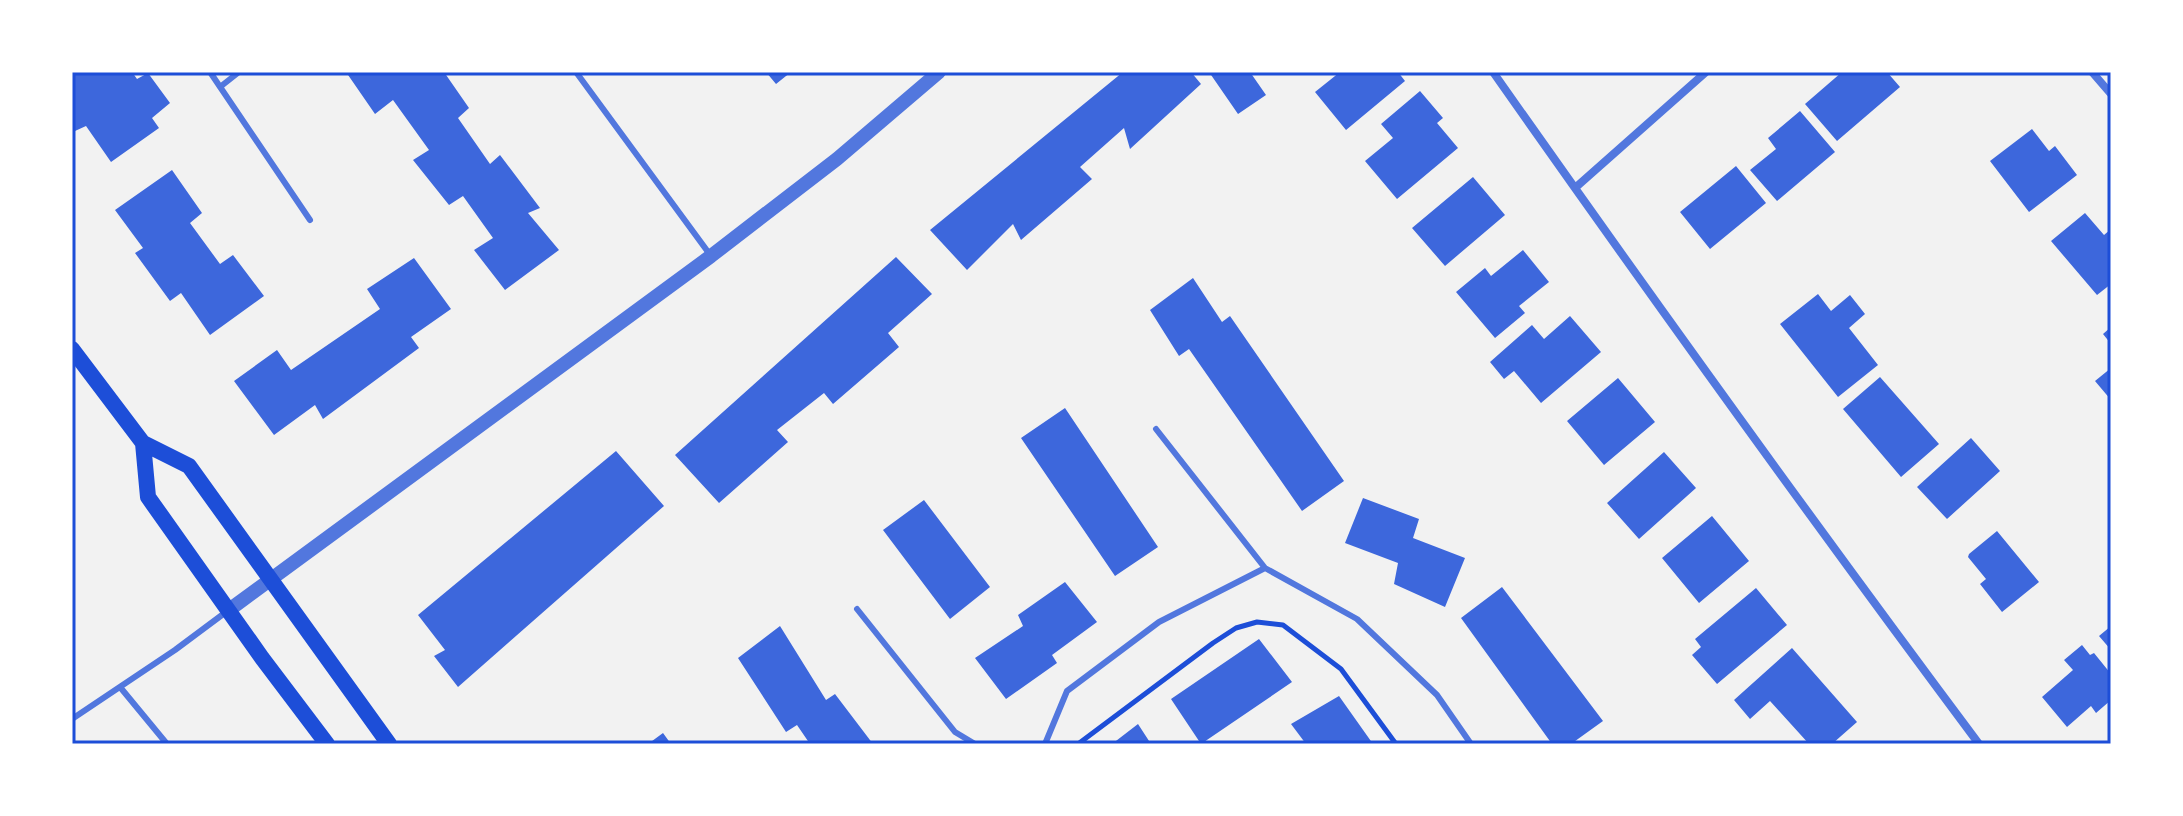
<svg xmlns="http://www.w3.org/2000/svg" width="2183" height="816" font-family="Montserrat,sans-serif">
<rect width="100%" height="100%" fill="#f2f2f2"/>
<path fill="#3d67dc" d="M72,72H132L137,79L148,73L170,103L152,118L159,128L111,162L86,126L75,131L72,126Z
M346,72H427L428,74L431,72H444L469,108L458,118L490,164L500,155L540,208L528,213L559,250L505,290L474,250L493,238L463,196L449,205L413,160L429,150L393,100L375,114Z
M766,72H791L776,84Z
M1123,72H1191L1201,84L1130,149L1124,128L1080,167L1092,179L1021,240L1013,224L967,270L930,230Z
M1209,72H1250L1266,95L1238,114Z
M1340,72H1398L1405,81L1346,130L1315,92Z
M1842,72H1887L1900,87L1837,141L1805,104Z
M1420,91L1443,118L1437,123L1458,148L1397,199L1365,161L1393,138L1381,124Z
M1800,111L1835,152L1777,201L1750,170L1776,149L1768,138Z
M2032,129L2049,151L2055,146L2077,175L2029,212L1990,161Z
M1736,166L1766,203L1710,249L1680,212Z
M172,170L202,213L190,223L220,264L233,255L264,296L210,335L181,293L170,301L135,253L143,248L115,210Z
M1473,177L1505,215L1445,266L1412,228Z
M2085,213L2104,235L2111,229V284L2097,295L2051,241Z
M1523,250L1549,282L1519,306L1525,313L1495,338L1456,292L1485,268L1491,276Z
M896,257L932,294L888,333L899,347L833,404L824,393L777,430L788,442L719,503L675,455Z
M414,258L451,309L411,337L419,348L323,419L315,405L274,435L234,381L277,350L291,370L380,309L367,289Z
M1193,278L1222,322L1230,316L1344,481L1302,511L1189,349L1179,356L1150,310Z
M1818,294L1831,311L1850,295L1865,314L1849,328L1878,365L1838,397L1780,324Z
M1570,316L1601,352L1541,403L1514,371L1504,379L1490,362L1532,325L1544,339Z
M2111,327V344L2103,334Z
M2111,368V400L2095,381Z
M1880,377L1939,444L1901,477L1843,409Z
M1618,378L1655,422L1604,465L1567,421Z
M1065,408L1158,547L1115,576L1021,438Z
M1971,438L2000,471L1947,519L1917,487Z
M616,451L664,506L458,687L434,656L445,650L418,615Z
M1664,452L1696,488L1639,539L1607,503Z
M1363,498L1419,519L1413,538L1465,558L1445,607L1394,584L1398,563L1345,543Z
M924,500L990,587L950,619L883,530Z
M1712,516L1749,561L1699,603L1662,558Z
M1997,531L2039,582L2002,612L1980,584L1986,579L1968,557L1969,554Z
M1065,582L1097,622L1052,655L1057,663L1006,699L975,658L1023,626L1018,615Z
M1502,587L1603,721L1571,744H1552L1461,618Z
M1756,588L1787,625L1717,684L1692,655L1701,647L1695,639Z
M780,626L826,700L835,694L873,744H810L797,725L786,732L738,658Z
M2111,626V650L2099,636Z
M1259,639L1292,682L1201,744L1171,699Z
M2082,645L2090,655L2094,653L2111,674V700L2096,713L2091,706L2067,727L2042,697L2073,670L2064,660Z
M1792,648L1857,722L1832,744H1809L1770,701L1750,719L1734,700Z
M1339,696L1373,744H1306L1291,724Z
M1138,724L1151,744H1112Z
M663,733L671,744H648Z"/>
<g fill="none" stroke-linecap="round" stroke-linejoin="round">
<path stroke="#1d4ed8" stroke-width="5" d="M1078,744L1213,643L1236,628L1257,622L1283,625L1341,669L1396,744"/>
<path stroke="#5277de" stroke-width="6" d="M210,72L310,220
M576,72L711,256
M220,87L239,72
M1156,429L1265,568
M857,609L955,732L975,744
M120,687L167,744
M72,719L175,650L226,612
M1045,744L1067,691L1159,622L1265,568L1357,619L1437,695L1471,744"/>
<path stroke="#5277de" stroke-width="8" d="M1493,72C1652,298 1814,523 1979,744
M2092,72L2111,94
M1575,188L1706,72"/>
<path stroke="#5277de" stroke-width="14" d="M229,610L711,256L837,159L939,72"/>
<path stroke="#1d4ed8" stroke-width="16" d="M72,349L143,443L189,466L389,744
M143,443L148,497L262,658L327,744"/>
</g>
<rect width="2183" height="816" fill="none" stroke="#ffffff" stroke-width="148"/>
<rect x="74" y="74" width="2035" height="668" fill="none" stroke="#1d4ed8" stroke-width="3"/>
</svg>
